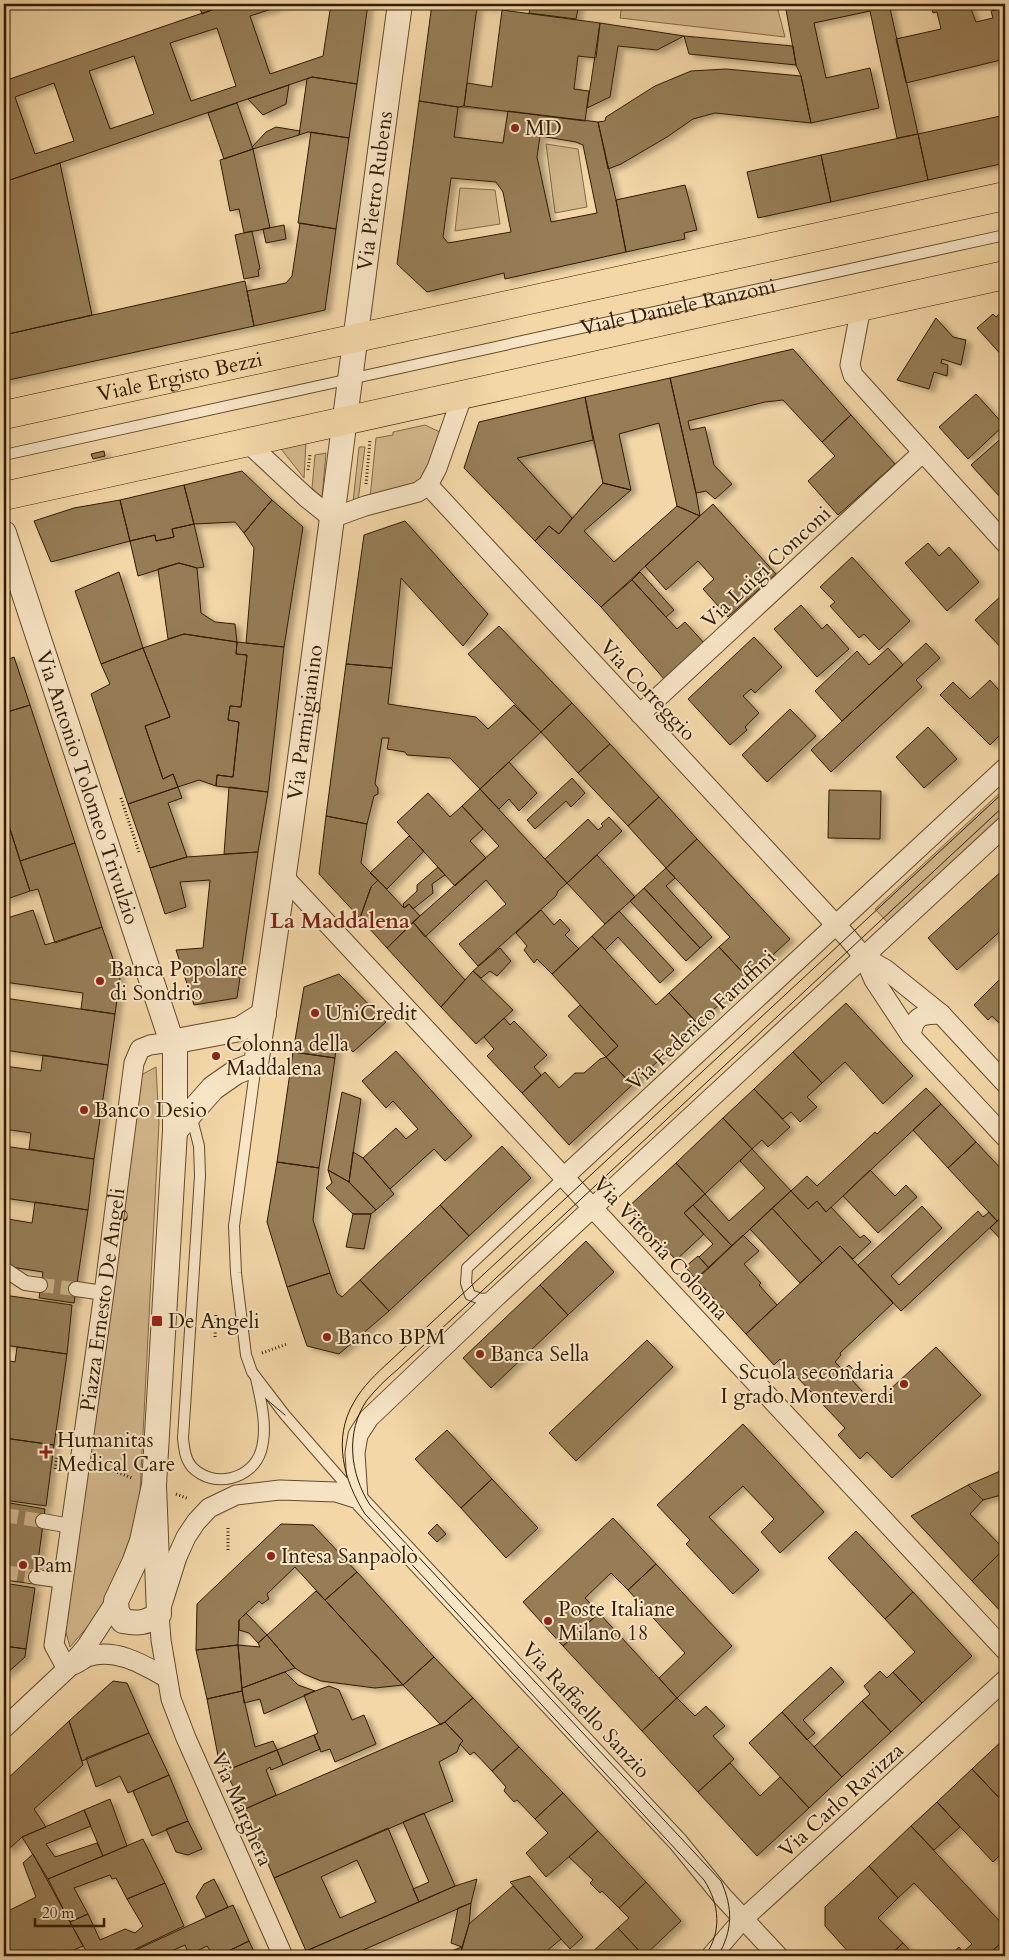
<svg xmlns="http://www.w3.org/2000/svg" width="1009" height="1960" font-family="Cardo,serif">
<defs>
<filter id="shadow"><feDropShadow dx="5.5" dy="3" stdDeviation="2.5" flood-color="#0004"/></filter>
</defs>
<rect width="100%" height="100%" fill="#f3d7a7"/>
<filter id="stains"><feTurbulence type="fractalNoise" baseFrequency=".004" numOctaves="4"/><feColorMatrix values="0 0 0 0 .2 0 0 0 0 .09 0 0 0 0 .02 0 0 0 .5 -.17"/></filter>
<radialGradient id="worn" r=".72"><stop offset=".6" stop-color="#630" stop-opacity="0"/><stop offset="1" stop-color="#630" stop-opacity=".3"/></radialGradient>
<path fill="#d2b78b" stroke="#826946" d="M622,4H780L777,6L785,37L620,18Z
M458,107L508,111L503,143L454,137Z
M546,144L578,149L587,207L555,213Z
M460,188L495,190L500,224L455,231Z
M425,425L442,433L427,474L413,485L370,498L376,438L393,435V432Z
M593,440L603,483L572,518L517,458Z
M306,442L304,478L281,449Z
M359,447H365L358,501L353,502Z
M326,453L322,497L312,488L315,455Z
M1005,788V813L888,923L875,909Z
M156,1067L159,1123L140,1492C132,1535 123,1579 97,1615C89,1626 79,1636 70,1647L64,1625L141,1075Z"/>
<path fill="#967d57" stroke="#311b00" fill-rule="evenodd" filter="url(#shadow)" d="M198,4H216L217,8L202,14Z
M229,4H287L250,16L270,74L323,56L331,4H368L357,84L312,77L4,182V81ZM217,28L236,86L191,101L170,43ZM134,56L154,114L110,129L89,71ZM54,83L74,141L35,154L15,97Z
M432,4H458L477,7L464,106L458,107L419,101Z
M458,4H494V8Z
M531,4H579L576,19L529,13Z
M785,4H889L918,134L897,138L870,11L814,23L826,78L870,68L879,108L811,123L801,76L796,65Z
M931,4H969L976,22L993,18L991,11L1005,8V59L906,83L896,39L941,29L937,12L933,13Z
M502,10L600,23L596,58L578,56L574,89L589,91L585,121L464,106L467,83L492,87Z
M600,23L684,36L657,50L618,46L610,97L587,108Z
M684,36L793,46L796,65L689,54Z
M726,69L801,76L811,123L715,113L693,119L667,137L621,164L608,169L598,122L605,121L606,117L655,86L691,71Z
M312,77L357,84L349,138L308,132L299,135L307,79Z
M289,85L286,104L263,115L248,99Z
M419,101L458,107L454,137L503,143L508,111L598,122L616,200L626,252L505,279L504,273L427,292L397,264ZM540,136L576,142L583,145L597,213L551,222L537,157ZM451,178L496,182L503,192L511,232L448,243L443,237Z
M237,103L253,149L224,159L208,113Z
M1005,115V163L928,180L918,134Z
M276,127L300,131L299,135L253,149L252,147L266,132Z
M311,132L349,138L336,229L298,223Z
M918,134L928,180L831,202L821,155Z
M253,149L270,228L244,233L239,209L230,211L220,160Z
M821,155L831,202L758,218L747,172Z
M60,163L92,315L4,335V182Z
M685,185L697,230L684,233L685,239L626,252L616,200Z
M300,223L336,229L325,310L254,326L247,291L286,283L292,276Z
M284,225L286,239L266,243L263,229Z
M252,231L260,269L258,270L259,276L244,279L235,235Z
M245,281L254,326L4,381V335Z
M1005,309V359L977,328L993,314L996,317Z
M936,318L953,337L966,340L961,365L942,359L941,363L948,365L947,376L934,372L929,389L897,380Z
M793,349L851,415L822,442L783,400L765,402L688,421L690,430L705,427L714,465L732,484L715,499L706,491L696,493L670,378Z
M670,378L696,493L700,516L677,506L659,423L619,434L631,490L603,483L585,397Z
M976,394L1004,425L968,459L939,427Z
M585,397L593,440L517,458L572,518L559,534L549,526L535,541L464,468L479,422Z
M851,415L895,464L838,515L808,481L835,456L822,442Z
M1005,435V492L1000,497L971,465Z
M104,451L105,456L93,459L91,454Z
M242,471L272,500L244,533L235,522L194,524L184,485Z
M603,483L631,490L584,531L614,562L677,506L700,516L601,607L535,541L549,526L559,534Z
M184,485L194,524L172,529L174,537L156,541L155,535L130,541L120,500Z
M120,500L130,541L51,562L34,521L74,508Z
M272,500L303,527L284,647L246,643L254,548L244,533Z
M713,504L776,574L728,617L703,589L714,579L698,561L666,590L645,566Z
M405,521L488,614L463,646L401,578L392,668L346,664L364,535Z
M194,524L204,567L197,568L179,563L138,576L130,541L155,535L156,541L174,537L172,529Z
M928,543L939,556L949,547L979,582L947,611L905,563Z
M852,557L910,621L879,650L864,634L859,638L830,606L835,602L820,587Z
M179,563L197,568L201,613L215,622L235,624L237,642L184,634L168,639L158,569Z
M119,572L143,648L101,664L75,591Z
M640,572L674,610L666,617L632,580Z
M632,580L677,629L685,622L705,644L665,680L601,607Z
M1002,595L1005,598V652L975,620Z
M801,605L822,629L827,624L849,649L817,677L774,629Z
M499,626L572,703L541,732L468,654Z
M184,634L237,642L236,654L247,655L241,707L230,706L228,720L239,722L233,777L217,775L216,786L199,780L178,787L173,774L163,779L145,726L170,717L143,648Z
M754,637L782,667L755,693L751,689L743,696L759,713L745,727L747,730L730,745L688,699Z
M237,642L284,647L268,792L216,786L217,775L233,777L239,722L228,720L230,706L241,707L247,655L236,654Z
M926,643L940,658L916,680L922,687L831,772L811,750Z
M143,648L170,717L145,726L163,779L173,774L178,787L128,804L91,694L110,684L101,664Z
M888,648L903,665L842,721L815,691L857,651L869,665Z
M14,657L30,705L4,713V661Z
M346,664L392,668L388,704L476,717L488,729L514,705L541,732L480,789L450,758L407,755L405,752L387,749L389,738H382L375,784L378,788V794L374,796L367,824L326,816Z
M990,680L1005,697V730L990,745L940,695L953,682L970,699Z
M572,703L610,744L578,773L541,732Z
M30,705L75,843L20,861L4,810V713Z
M790,709L816,736L767,782L742,755Z
M928,727L957,759L924,788L896,757Z
M610,744L659,797L628,826L578,773Z
M509,762L537,793L519,811L509,799L499,809L480,789Z
M572,778L585,793L571,807L566,801L535,829L527,820Z
M178,787L182,798L168,803L187,857L150,868L128,804Z
M229,787L268,792L258,852L224,854Z
M480,789L567,883L558,891L556,896L478,966L459,944L506,904L486,880L425,937L413,922L499,846L462,806Z
M829,790L881,791L880,839L828,838Z
M428,793L450,817L462,806L483,829L470,841L486,858L455,886L397,822Z
M659,797L697,839L666,868L628,826Z
M4,810L30,891L4,900Z
M326,816L367,824L361,863L378,880L371,887L360,918L319,874Z
M609,817L622,831L567,883L545,859L588,819L598,830L603,826L601,824Z
M409,836L424,851L387,889L370,873Z
M697,839L790,939L748,978L719,947L730,937L666,868Z
M75,843L102,927L55,943L38,889L30,891L20,861Z
M258,852L237,998L194,1005L176,950L203,948L210,880L180,882L186,907L165,914L150,868L187,857Z
M597,855L635,897L605,924L567,883Z
M438,867L445,875L432,884L433,893L413,909L409,904L404,908L403,904L417,891V885Z
M666,868L675,878L666,886L712,937L700,948L644,888Z
M1005,868V927L957,970L928,938Z
M378,880L404,908L409,904L420,916L387,948L360,918L371,887Z
M644,888L700,948L686,961L630,901Z
M33,910L45,945L102,927L120,979L115,1014L81,1009L83,993L4,982V919Z
M541,910L554,925L560,919L570,930L565,935L579,949L552,974L537,959L534,963L524,950L527,946L516,933Z
M619,911L674,970L660,983L618,937L605,950L592,936Z
M413,922L465,980L441,1007L387,948Z
M592,936L656,1005L669,993L698,1024L632,1085L606,1057L618,1046L552,974Z
M719,947L748,978L698,1024L669,993Z
M500,948L511,961L497,976L490,971L481,978L473,971Z
M473,971L513,1010L476,1044L441,1007Z
M339,974L386,1022L353,1052L337,1035L335,1058L293,1052L304,987Z
M1005,974V1029L992,1016L988,1020L974,1005Z
M4,998L115,1014L108,1065L4,1050Z
M846,1003L913,1076L883,1104L845,1062L822,1083L793,1052Z
M580,1005L618,1046L606,1057L568,1016Z
M504,1018L510,1025L514,1021L547,1055L534,1067L541,1075L522,1093L487,1056L494,1049L484,1037Z
M396,1051L472,1136L445,1161L434,1149L390,1189L363,1158L396,1128L406,1139L418,1129L393,1101L386,1108L362,1081Z
M293,1052L335,1058L319,1168L277,1162Z
M793,1052L822,1083L807,1097L817,1107L800,1122L791,1112L783,1119L754,1089Z
M43,1055L108,1065L94,1159L29,1149L31,1133L4,1129V1066L41,1071Z
M606,1057L632,1085L569,1145L522,1093L545,1072L559,1088L575,1073H584L600,1059Z
M926,1088L941,1104L826,1212L817,1201L808,1209L791,1191L807,1176L817,1186L875,1132L877,1134Z
M754,1089L790,1127L768,1147L762,1140L752,1149L723,1118Z
M342,1092L361,1099L349,1182L328,1170Z
M941,1104L976,1142L948,1168L913,1130Z
M723,1118L752,1149L705,1194L676,1163Z
M976,1142L1005,1173V1214L997,1221L948,1168Z
M4,1146L94,1159L88,1210L4,1198Z
M502,1146L531,1178L469,1236L440,1205Z
M752,1149L791,1191L732,1246L693,1205L705,1194L729,1221L765,1188L740,1161Z
M353,1152L363,1158L394,1194L376,1210L349,1182Z
M277,1162L319,1168L313,1220L330,1273L287,1287L267,1222Z
M676,1163L705,1194L684,1213L704,1234L676,1260L627,1208Z
M328,1170L349,1182L376,1210L371,1214H353L326,1188L332,1183Z
M870,1170L895,1196L906,1185L917,1197L878,1233L843,1196Z
M791,1191L808,1209L817,1201L826,1212L831,1207L860,1238L864,1235L871,1242L853,1259L840,1246L822,1263L772,1208Z
M35,1202L88,1210L74,1303L39,1298L43,1272L4,1266V1249L8,1219L32,1223Z
M440,1205L469,1236L389,1311L360,1280Z
M693,1205L732,1246L709,1268L699,1257L713,1244L684,1213Z
M922,1206L942,1228L891,1276L899,1285L978,1211L983,1217L989,1212L997,1221L901,1311L858,1265Z
M772,1208L822,1263L800,1283L750,1229Z
M353,1214H371L364,1249L346,1247Z
M1005,1214V1252L1001,1247L1005,1244L990,1228Z
M743,1235L759,1251L744,1264L761,1283L759,1285L777,1305L746,1334L696,1279Z
M586,1241L614,1272L568,1315L540,1285Z
M840,1246L893,1303L840,1353L841,1355L835,1362L843,1370L849,1365L857,1373L851,1379L874,1404L936,1347L981,1395L892,1478L867,1452L860,1459L838,1435L845,1428L780,1359L774,1365L746,1334Z
M698,1256L709,1268L696,1279L685,1267Z
M330,1273L337,1293L342,1297L360,1280L389,1311L339,1354L307,1346L287,1287Z
M540,1285L568,1315L491,1388L463,1358Z
M4,1295L72,1305L67,1354L4,1345Z
M647,1340L673,1367L576,1461L549,1433Z
M17,1347L67,1354L54,1445L4,1438L6,1424H4V1360L15,1362Z
M743,1424L824,1512L780,1553L761,1532L774,1519L743,1486L709,1517L759,1570L733,1594L686,1544L690,1540L657,1505Z
M447,1430L492,1479L461,1508L415,1459Z
M4,1438L54,1445L46,1506L4,1500Z
M1005,1469V1494L983,1500L968,1485Z
M492,1479L538,1528L506,1558L461,1508Z
M968,1485L983,1500L970,1514L1004,1549L972,1581L911,1516Z
M4,1502L45,1509L35,1584L4,1580Z
M613,1518L656,1564L628,1590L611,1573L585,1598L599,1613L563,1646L523,1602Z
M281,1524L313,1525L357,1572L325,1600L295,1567L267,1594L269,1599L262,1604L259,1601L239,1620L238,1645L196,1650L197,1604Z
M437,1524L446,1534L437,1542L428,1533Z
M856,1531L913,1592L885,1619L828,1558Z
M1004,1549L1005,1551V1616L972,1581Z
M656,1564L732,1646L677,1698L659,1678L685,1653L628,1590Z
M357,1572L434,1657L403,1685L325,1600Z
M4,1583L35,1588L26,1649L4,1646Z
M316,1591L325,1600L403,1685L375,1688L321,1681L304,1674L295,1668L267,1635Z
M913,1592L972,1656L922,1703L893,1672L915,1652L885,1619Z
M246,1613L267,1635L258,1643L249,1633L239,1630V1620Z
M599,1613L677,1698L642,1731L563,1646Z
M267,1635L295,1668L242,1688L238,1645L260,1647L258,1643Z
M238,1645L242,1691L207,1699L196,1650Z
M4,1646L26,1649L25,1657L4,1676Z
M434,1657L473,1698L441,1725L403,1685Z
M831,1667L844,1682L803,1720L815,1733L807,1740L782,1712Z
M880,1671L887,1678L893,1672L922,1703L891,1732L862,1701L870,1694L864,1686Z
M285,1672L298,1685L315,1691L264,1714L260,1699L244,1703L242,1688Z
M113,1681L127,1683L149,1733L82,1761L69,1721Z
M329,1686L339,1690L352,1720L364,1715L376,1744L335,1762L330,1749L321,1752L314,1735L318,1733L304,1695Z
M242,1691L255,1747L273,1741L277,1750L225,1771L218,1756L207,1699Z
M473,1698L519,1747L492,1771L474,1752L470,1755L460,1744L463,1741L445,1722Z
M677,1698L695,1716L706,1706L725,1726L713,1736L734,1759L698,1792L642,1731Z
M862,1701L891,1732L842,1777L814,1747Z
M782,1712L842,1777L809,1808L749,1743Z
M69,1721L83,1765L34,1809L46,1827L22,1837L8,1850L4,1843V1782Z
M445,1722L463,1741L460,1744L457,1752L439,1762L453,1801L274,1878L245,1809Z
M149,1733L169,1775L128,1793L120,1776L96,1787L86,1758Z
M314,1735L320,1749L283,1765L277,1750Z
M1005,1738V1802L1004,1803L972,1769Z
M519,1747L563,1793L535,1819L517,1800L514,1802L504,1791L506,1787L492,1771Z
M277,1750L283,1765L271,1770L270,1767L266,1770L276,1795L245,1809L225,1771Z
M730,1763L760,1796L780,1777L809,1808L757,1856L698,1792Z
M972,1769L1005,1804V1850L993,1862L937,1802Z
M169,1775L188,1821L152,1836L133,1791Z
M563,1793L598,1831L546,1877L526,1853L548,1833L535,1819Z
M110,1799L127,1846L103,1856L84,1810Z
M937,1802L960,1827L934,1850L911,1826Z
M84,1810L91,1826L46,1844L55,1857L97,1843L103,1856L48,1879L22,1837Z
M424,1813L455,1886L419,1902L413,1889L429,1882L403,1822Z
M188,1821L202,1849L188,1855L176,1852L166,1829Z
M911,1826L1005,1927V1939L987,1956H949L959,1947L963,1952L972,1944L914,1883L898,1898L869,1866Z
M388,1828L419,1902L306,1951L274,1878ZM357,1860L376,1902L340,1918L321,1877Z
M598,1831L646,1882L619,1908L602,1891L600,1893L590,1883L593,1880L569,1857Z
M143,1839L165,1883L127,1899L116,1878L112,1879L110,1875L74,1888L88,1914L70,1922L48,1879Z
M33,1854L83,1946L62,1955L63,1956H4V1913L36,1897L23,1863Z
M869,1866L898,1898L878,1918L903,1943L889,1956H852L825,1926V1907Z
M530,1876L583,1937L570,1949L510,1882Z
M214,1879L228,1907L206,1917L196,1897L204,1884Z
M477,1879L471,1903L354,1954L355,1956H309L306,1951L455,1886Z
M646,1882L681,1921L644,1956L618,1928L629,1918L619,1908Z
M165,1883L184,1926L121,1956H89L70,1922L88,1914L100,1940L125,1929L135,1933L143,1926L127,1899Z
M513,1886L561,1939L541,1956H460L469,1924Z
M471,1903L469,1924L462,1947L451,1943L458,1908Z
M233,1905L249,1941L218,1956H214L207,1946L189,1955L185,1945L160,1956H123Z
M618,1928L644,1956H588Z
M1005,1939V1956H987Z
M249,1941L256,1956H218Z
M903,1943L915,1956H889Z
M462,1947L460,1956H438Z"/>
<g fill="none" stroke-linecap="round" stroke-linejoin="round">
<path stroke="#ccb186" stroke-width="14" stroke-dasharray="14 7" stroke-linecap="butt" d="M40,1285L76,1289
M4,1515L43,1521
M4,1572L36,1577"/>
<g stroke="#624a2a" stroke-width="12">
<g id="service">
<path id="s1" d="M4,455L1005,235"/>
<path d="M256,1064L234,1226L236,1273L246,1355L252,1372L285,1415L354,1494"/>
<path d="M191,1115L199,1146L200,1176L183,1438C184,1448 185,1459 192,1467C213,1489 252,1480 261,1451C268,1428 261,1401 256,1378"/>
<path d="M492,1298L481,1299L470,1295L466,1283L467,1268L564,1177"/>
</g>
</g>
<g stroke="#624a2a" stroke-width="16">
<path id="pedestrian" d="M4,1269L25,1283L40,1285
M76,1289L104,1293
M43,1521L70,1526
M36,1577L63,1581"/>
</g>
<g stroke="#624a2a" stroke-width="21">
<g id="minor">
<path d="M861,307L850,365L853,375L1005,543"/>
<path d="M247,442L307,498L332,518L365,506L418,492L428,485L437,468L463,394"/>
<path d="M428,485L848,938L864,957L874,980L911,1036L1005,1137"/>
<path d="M640,714L922,453"/>
<path d="M283,876L1005,1650"/>
<path d="M864,957L885,969L941,1014L1005,1083"/>
<path d="M911,1036C914,1015 922,1014 941,1014"/>
<path d="M564,1177L1005,768"/>
<path d="M358,1499L355,1453L358,1435L369,1418L495,1298L1005,826"/>
<path d="M73,1665C78,1663 83,1659 87,1657C115,1647 144,1665 167,1678"/>
<path id="s2" d="M67,1669L54,1645L104,1293L134,1063L140,1049L150,1045L171,1042"/>
<path d="M4,1728L67,1669L86,1647L116,1601"/>
<path d="M283,1956L186,1738L171,1699L161,1640L159,1614L177,1557L186,1537L196,1522L209,1508L236,1495L280,1490L336,1492L358,1499L678,1842L722,1896L778,1956"/>
<path d="M711,1956L743,1919L1005,1680"/>
</g>
</g>
<g stroke="#624a2a" stroke-width="26">
<g id="tertiary">
<path id="s3" d="M4,533L175,1052V1131L154,1485L159,1614C147,1623 138,1624 123,1621L117,1612L116,1601L134,1563L142,1541L154,1485"/>
<path d="M171,1042L240,1029L264,1014"/>
<path id="s4" d="M175,1131L213,1088L236,1072L256,1064C310,712 351,357 400,4"/>
</g>
</g>
<g stroke="#311b00" stroke-width="29">
<g id="primary">
<path id="s5" d="M4,415L1005,196"/>
<path d="M4,496L1005,275"/>
</g>
</g>
<path stroke="#311b00" stroke-width="3" stroke-dasharray="1 2.5" stroke-linecap="butt" d="M308,470L310,454
M366,484L370,440
M121,798L139,852
M215,1337L216,1314
M262,1353L287,1344
M101,1466L132,1478
M55,1469L57,1457
M176,1494L189,1499
M228,1528V1551"/>
<use href="#service" stroke="#f7e5c6" stroke-width="10"/>
<use href="#pedestrian" stroke="#f7e5c6" stroke-width="14"/>
<use href="#minor" stroke="#f7e5c6" stroke-width="19"/>
<use href="#tertiary" stroke="#f7e5c6" stroke-width="24"/>
<use href="#primary" stroke="#f3d7a7" stroke-width="28"/>
<path stroke="#311b00" stroke-width="1" d="M266,1399L285,1415
M705,1956C722,1932 720,1905 704,1880L365,1514C344,1481 332,1439 354,1402C363,1386 376,1374 389,1362L1005,791
M718,1956C733,1930 733,1908 721,1881L370,1505C350,1474 345,1432 367,1400C376,1389 386,1379 397,1370L1005,805"/>
</g>
<g fill="#8f2418" stroke="#f7e5c6" stroke-width="2">
<circle cx="515" cy="128" r="5"/>
<circle cx="100" cy="981" r="5"/>
<circle cx="315" cy="1013" r="5"/>
<circle cx="216" cy="1056" r="5"/>
<circle cx="84" cy="1110" r="5"/>
<rect x="151" y="1315" width="12" height="12" rx="2.5"/>
<circle cx="327" cy="1337" r="5"/>
<circle cx="480" cy="1354" r="5"/>
<circle cx="904" cy="1384" r="5"/>
<path d="M43.5 1444.5h5v5h5v5h-5v5h-5v-5h-5v-5h5z"/>
<circle cx="271" cy="1556" r="5"/>
<circle cx="23" cy="1565" r="5"/>
<circle cx="548" cy="1621" r="5"/>
</g>
<g text-anchor="middle" stroke-width="4" stroke-linejoin="round" paint-order="stroke">
<g font-size="21" fill="#311b00" stroke="#f7e5c6" text-anchor="start">
<text x="525" y="135">MD</text>
<text x="110" y="976">Banca Popolare<tspan x="110" dy="24">di Sondrio</tspan></text>
<text x="325" y="1020">UniCredit</text>
<text x="226" y="1051">Colonna della<tspan x="226" dy="24">Maddalena</tspan></text>
<text x="94" y="1117">Banco Desio</text>
<text x="168" y="1328">De Angeli</text>
<text x="337" y="1344">Banco BPM</text>
<text x="490" y="1361">Banca Sella</text>
<text x="894" y="1379" text-anchor="end">Scuola secondaria<tspan x="894" dy="24">I grado Monteverdi</tspan></text>
<text x="57" y="1447">Humanitas<tspan x="57" dy="24">Medical Care</tspan></text>
<text x="281" y="1563">Intesa Sanpaolo</text>
<text x="33" y="1572">Pam</text>
<text x="558" y="1616">Poste Italiane<tspan x="558" dy="24">Milano 18</tspan></text>
</g>
<g font-size="21" fill="#311b00" stroke="#f7e5c6">
<text dy="7" stroke="none"><textPath href="#s4" startOffset="988">Via Pietro Rubens</textPath></text>
<text dy="7" stroke="none"><textPath href="#s1" startOffset="690">Viale Daniele Ranzoni</textPath></text>
<text dy="7" stroke="none"><textPath href="#s5" startOffset="180">Viale Ergisto Bezzi</textPath></text>
<text transform="translate(766 567) rotate(-43)" y="7">Via Luigi Conconi</text>
<text transform="translate(648 690) rotate(47)" y="7">Via Correggio</text>
<text dy="7" stroke="none"><textPath href="#s4" startOffset="452">Via Parmigianino</textPath></text>
<text dy="7" stroke="none"><textPath href="#s3" startOffset="268">Via Antonio Tolomeo Trivulzio</textPath></text>
<text transform="translate(701 1020) rotate(-43)" y="7">Via Federico Faruffini</text>
<text transform="translate(661 1248) rotate(47)" y="7">Via Vittoria Colonna</text>
<text dy="7" stroke="none"><textPath href="#s2" startOffset="376">Piazza Ernesto De Angeli</textPath></text>
<text transform="translate(586 1710) rotate(47)" y="7">Via Raffaello Sanzio</text>
<text transform="translate(841 1800) rotate(-42)" y="7">Via Carlo Ravizza</text>
<text transform="translate(242 1809) rotate(66)" y="7">Via Marghera</text>
</g>
<g font-size="22" font-weight="bold" fill="#7a1f14" stroke="#f7e5c6">
<text x="340" y="928">La Maddalena</text>
</g>
</g>
<rect width="1009" height="1960" fill="none" stroke="#f3d7a7" stroke-width="20"/>
<rect x="5" y="5" width="999" height="1950" fill="none" stroke="#311b00" stroke-width="2.5"/>
<rect x="10" y="10" width="989" height="1940" fill="none" stroke="#311b00"/>
<path d="M35 1918v8h69v-8" fill="none" stroke="#311b00" stroke-width="2.5"/>
<text x="42" y="1918" font-size="15" fill="#311b00" stroke="#f7e5c6" stroke-width="4" paint-order="stroke">20 m</text>
<rect width="100%" height="100%" filter="url(#stains)"/>
<rect width="100%" height="100%" fill="url(#worn)"/>
</svg>
